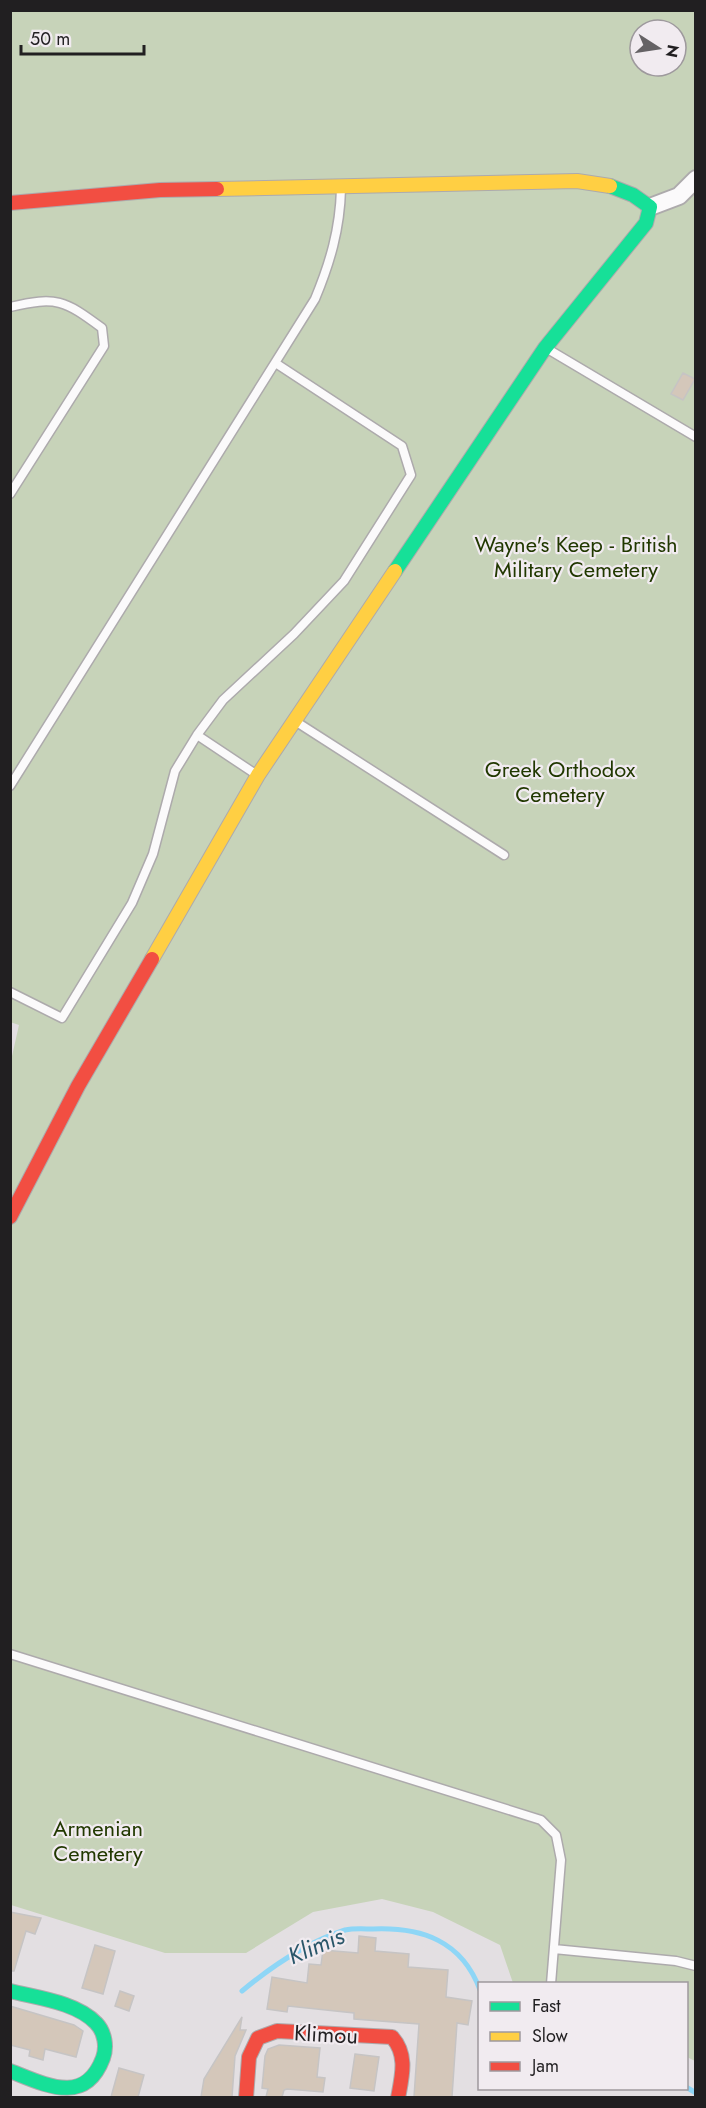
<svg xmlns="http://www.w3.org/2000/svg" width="706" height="2108" font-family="Jost,sans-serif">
<rect width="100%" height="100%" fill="#e3dfe2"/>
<path fill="#c7d3b9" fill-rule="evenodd" d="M11,11H695V2061L687,2057L686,1984L513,1983L500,1945L433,1912L382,1899L313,1912L246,1953H165L11,1905L10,1065L19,1025L10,1022ZM640,30H676V66H640Z"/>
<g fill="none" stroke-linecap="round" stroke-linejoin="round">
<path stroke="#8ed6f6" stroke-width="5" d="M242,1991C272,1966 308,1942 345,1930C354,1928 365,1929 373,1929C422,1927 462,1941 480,1990
M686,2087L696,2093"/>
</g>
<path fill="#d4c7ba" stroke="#c6c4c4" stroke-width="1.5" d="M683,373L695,379L683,400L671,394Z
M10,1912L41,1918L35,1934L26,1931L14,1971H10Z
M359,1936L376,1938L375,1951L409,1954L408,1967L448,1970L446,1997L472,2001L468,2025L457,2023L452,2097H414L419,2024L354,2019V2013L288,2006L287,2012L267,2009L272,1977L307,1983L309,1964L321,1965L323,1950L358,1953Z
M95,1945L115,1951L103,1994L82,1988Z
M120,1991L134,1996L129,2011L115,2006Z
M10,2006L74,2025L83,2031L76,2057L45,2049L43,2060L29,2056L30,2050L10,2045Z
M242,2017L240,2030H246L235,2056L232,2097H201L204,2079Z
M279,2045L320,2048L317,2077L325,2078L323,2092L287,2089L284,2090L282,2097H266L268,2089L262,2088L265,2056L268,2049Z
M355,2054L379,2057L374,2091L350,2088Z
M119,2068L144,2075L138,2097H111Z"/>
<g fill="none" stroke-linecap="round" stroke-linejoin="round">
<g stroke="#adaaac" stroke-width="11">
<path id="lane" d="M10,307C57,296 64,300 102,328L104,346L10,494
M546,348L696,437
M295,721L504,855
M197,735L257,775
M10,786L315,299C330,263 340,229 341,189
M10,992L62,1018L132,903L153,854L175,771L197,735L223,700L294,634L344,581L411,475L402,446L277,364
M10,1654L541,1820L556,1835L561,1860L551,1984
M554,1949L676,1961L696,1966"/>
</g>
<g stroke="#adaaac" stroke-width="20">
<path id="street" d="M650,207L679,196L696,179"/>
</g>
<g stroke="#adaaac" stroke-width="16">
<path id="fast" d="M395,571L545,348L646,223L650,207L633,195L610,186
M10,1991C37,1998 76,2002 96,2023C105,2032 107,2047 103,2058C85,2106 46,2085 10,2071"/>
</g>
<g stroke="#adaaac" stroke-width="16">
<path id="slow" d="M217,189L577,181L610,186
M152,959L258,775L395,571"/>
</g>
<g stroke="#adaaac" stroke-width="16">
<path id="jam" d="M10,203L160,190L217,189
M10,1217L78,1086L152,959
M246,2098L249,2057L258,2038L277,2031L392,2037C408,2055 402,2076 398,2098"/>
</g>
<use href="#lane" stroke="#fbfafb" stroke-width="8"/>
<use href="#street" stroke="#fbfafb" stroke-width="16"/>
<use href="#fast" stroke="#16e098" stroke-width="14"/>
<use href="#slow" stroke="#ffcf43" stroke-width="14"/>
<use href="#jam" stroke="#f24e42" stroke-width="14"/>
</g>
<g text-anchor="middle" stroke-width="4.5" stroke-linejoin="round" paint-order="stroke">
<g font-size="22" fill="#213800" stroke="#f1ebf0">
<text x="576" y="552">Wayne's Keep - British<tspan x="576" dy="25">Military Cemetery</tspan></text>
<text x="560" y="777">Greek Orthodox<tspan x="560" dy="25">Cemetery</tspan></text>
<text x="98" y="1836">Armenian<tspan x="98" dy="25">Cemetery</tspan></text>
</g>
<g font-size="22" fill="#211f21" stroke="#f1ebf0">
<text transform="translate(326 2034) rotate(3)" y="8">Klimou</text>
</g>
<g font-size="24" font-style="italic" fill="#295669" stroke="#f1ebf0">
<text transform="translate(316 1946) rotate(-23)" y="8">Klimis</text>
</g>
</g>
<rect width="706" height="2108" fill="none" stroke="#211f21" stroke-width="24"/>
<rect x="478" y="1982" width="210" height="108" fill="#f1ebf0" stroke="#9e999d" stroke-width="1.5"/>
<rect x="490" y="2002" width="30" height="9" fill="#16e098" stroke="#9e999d" stroke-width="1.5"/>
<text x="532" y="2012" font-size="18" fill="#211f21">Fast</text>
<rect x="490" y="2032" width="30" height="9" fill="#ffcf43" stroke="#9e999d" stroke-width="1.5"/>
<text x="532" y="2042" font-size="18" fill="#211f21">Slow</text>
<rect x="490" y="2062" width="30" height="9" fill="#f24e42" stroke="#9e999d" stroke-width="1.5"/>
<text x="532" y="2072" font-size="18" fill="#211f21">Jam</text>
<g transform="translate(658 48) rotate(102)"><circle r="28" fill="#f1ebf0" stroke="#9e999d" stroke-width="1.5"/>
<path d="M0-4.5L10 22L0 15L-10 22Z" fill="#656265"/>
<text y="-9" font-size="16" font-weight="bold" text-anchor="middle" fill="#211f21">N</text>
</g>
<path d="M21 45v9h123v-9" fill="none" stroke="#211f21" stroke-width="3"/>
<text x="30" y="45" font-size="18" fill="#211f21" stroke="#f1ebf0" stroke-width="4.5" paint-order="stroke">50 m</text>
</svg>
